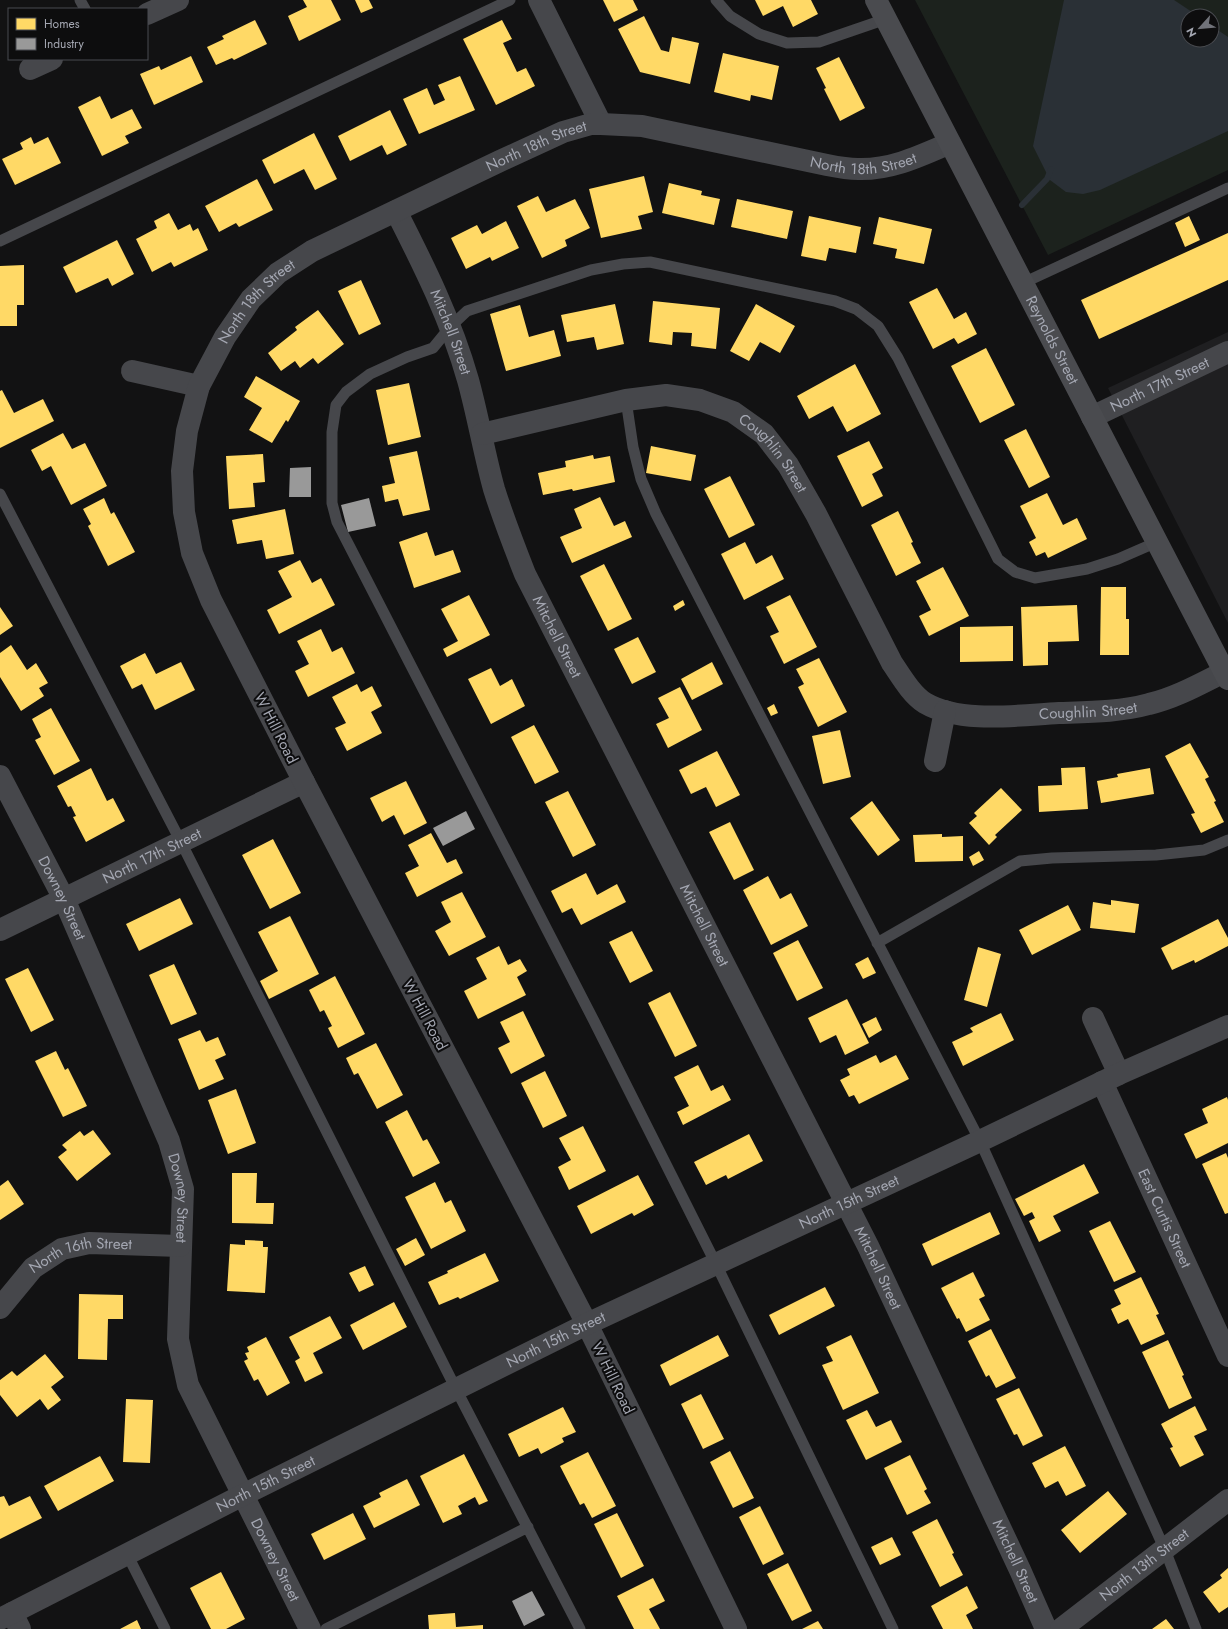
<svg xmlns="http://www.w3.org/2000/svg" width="1228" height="1629" font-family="Jost,sans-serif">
<rect width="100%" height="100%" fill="#121213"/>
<path fill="#1f1f21" d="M1228,332V623L1108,388Z"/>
<path fill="#1c221d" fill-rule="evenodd" d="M915,0H1228V170L1048,255ZM1188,16H1212V40H1188Z"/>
<path fill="#2a3036" d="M1064,0H1174L1198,16H1188V40H1212V26L1228,37V131L1100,190L1083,194L1066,192L1050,180L1033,146Z"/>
<path fill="#ffd966" d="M303,0H331L341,20L299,41L288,16L307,7Z
M355,0H369L373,8L361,13Z
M603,0H633L638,10L614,22Z
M755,0H811L818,14L793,27L783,6L763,16Z
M644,16L661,50L669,52L672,37L699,43L690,84L640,72L618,29Z
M255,20L267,44L234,60L232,58L216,65L207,47L224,39L222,36Z
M502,20L512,39L503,43L517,72L526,68L535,86L496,105L463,39Z
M723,53L779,66L772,100L751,95L750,101L714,92Z
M191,56L203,82L154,105L140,74L159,66L161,70Z
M839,57L865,108L840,121L824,89L826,88L816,68Z
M460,76L475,110L419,134L403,99L427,88L434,105L445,100L438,85Z
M100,96L111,119L132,109L142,128L125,136L129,143L102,156L78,107Z
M390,110L407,145L387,155L382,145L350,161L338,136Z
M314,133L337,179L315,190L304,169L274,184L262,160Z
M31,137L34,144L48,137L61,163L15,185L2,159L23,149L20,143Z
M644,176L653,212L638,216L642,229L601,238L589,189Z
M257,179L273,210L239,227L236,223L219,232L205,206Z
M669,183L702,191L701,195L720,199L714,225L662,213Z
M538,196L546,212L575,199L590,228L565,240L567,246L542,258L517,206Z
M737,199L793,211L787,239L731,227Z
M169,213L178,230L190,224L193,231L198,228L208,250L174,267L171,262L152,272L136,239L157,228L154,221Z
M809,216L861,227L856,253L829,248L826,261L801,256Z
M1189,216L1200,240L1185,247L1175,223Z
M879,217L932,229L924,264L895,258L897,249L873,244Z
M506,221L519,248L492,261L490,257L466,269L451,238L477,225L482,234Z
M1228,233V280L1099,339L1081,300Z
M117,240L134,274L112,286L108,278L76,293L63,267Z
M24,265V305H17V326H0V266Z
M361,280L381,324L359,335L338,291Z
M937,288L954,319L966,312L977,334L958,344L954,338L933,349L909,302Z
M653,301L720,308L716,349L691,346L692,333L673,332L672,345L649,342Z
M615,304L624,344L597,350L594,337L567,342L561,315Z
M756,304L795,326L780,353L760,342L749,361L730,351Z
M520,305L529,337L554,330L561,356L506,371L490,314Z
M318,310L344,344L318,364L313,358L300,368L295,361L281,371L268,353L297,330L295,327Z
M986,348L1015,405L980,423L951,366Z
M855,364L881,414L847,432L833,406L809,419L797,396Z
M256,376L300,401L288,422L286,420L272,443L249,430L262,408L244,397Z
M409,383L421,437L388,445L376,390Z
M2,390L14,413L43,399L54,421L0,448V391Z
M1026,429L1050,477L1029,488L1004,440Z
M63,433L72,449L85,443L107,486L71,505L51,466L42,471L31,450Z
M869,441L883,468L872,474L883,496L862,507L837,456Z
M651,446L696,455L691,481L646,473Z
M417,451L430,510L403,516L398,499L385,502L382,486L395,483L389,457Z
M263,454L265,482L253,483L255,507L229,509L226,456Z
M593,455L594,459L610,456L615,482L573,491L572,489L543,495L538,473L566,467L565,461Z
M730,476L755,525L729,538L704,489Z
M1047,493L1063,525L1077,518L1087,539L1048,558L1045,552L1036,556L1029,542L1036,538L1020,506Z
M600,497L614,526L625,521L632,537L572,563L560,537L582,528L574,509Z
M104,498L111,514L114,512L135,552L108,566L88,526L91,524L83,509Z
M285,509L294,554L266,559L262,540L237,544L232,520Z
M898,511L913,542L911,543L921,563L896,576L871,525Z
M427,532L435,556L453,550L461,572L414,588L399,542Z
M745,542L756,564L772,555L784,579L744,600L721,554Z
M300,560L312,583L321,578L335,605L279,634L267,610L292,597L278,571Z
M604,564L632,619L608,631L580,576Z
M943,567L969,616L929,636L919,616L931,610L916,581Z
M1101,587H1126V619H1129V655H1100Z
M469,595L490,635L447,657L443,649L458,641L441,609Z
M790,595L817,647L784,664L770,636L779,632L766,607Z
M683,600L685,605L675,611L673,606Z
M1077,605L1079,641L1048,642V665L1023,666L1021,607Z
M0,607L13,626L0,635Z
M1013,626V661L960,662V627Z
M321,629L332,652L342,647L355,673L308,697L295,671L309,664L297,641Z
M638,637L656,672L632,684L614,649Z
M11,645L27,670L36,663L48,683L39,688L44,696L21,711L0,677V653Z
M145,653L156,674L181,662L195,690L155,710L142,684L132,689L120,666Z
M819,658L847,712L818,727L798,687L804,684L796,669Z
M712,662L723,684L692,700L681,679Z
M491,668L500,686L512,679L525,706L491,724L468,679Z
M357,684L361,692L372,686L382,706L371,712L382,733L347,751L335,728L346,723L332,697Z
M680,687L702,730L668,748L656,724L669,718L658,698Z
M774,704L778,713L771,716L767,708Z
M51,708L80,761L54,775L35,740L41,737L32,719Z
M534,725L559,772L535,784L511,737Z
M840,730L851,777L823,784L812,736Z
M1190,743L1209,777L1205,779L1216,801L1214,802L1224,822L1201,833L1191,814L1195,813L1165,756Z
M717,751L740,795L716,807L706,787L691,794L679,770Z
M1085,767L1088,809L1039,812L1038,786L1062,785L1061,768Z
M91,768L107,801L113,798L125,821L86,842L73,817L76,816L71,806L68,807L57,786Z
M1150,768L1154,794L1101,803L1097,781L1118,777L1117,774Z
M406,781L427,823L404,835L394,815L382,822L370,798Z
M1001,788L1022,810L995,835L997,837L989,845L969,823L977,816L974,813Z
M568,791L596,845L573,857L545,802Z
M872,801L900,840L878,856L850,818Z
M730,822L754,870L734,880L709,832Z
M431,833L447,863L456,859L463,873L417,897L405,873L419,866L408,845Z
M942,834V837L963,836V861L915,862L913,835Z
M273,839L301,893L270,909L242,855Z
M979,851L984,860L973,866L969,857Z
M586,873L597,895L617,884L626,902L581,925L572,908L562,913L551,891Z
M768,876L780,899L791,893L808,926L771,945L743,890Z
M462,892L486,937L449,956L435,931L451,922L441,902Z
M180,898L193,924L139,951L126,924Z
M1111,900L1139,904L1135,933L1090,928L1093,902L1111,905Z
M1068,905L1081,930L1032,955L1019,930Z
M290,916L319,974L269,999L260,981L278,971L258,932Z
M1218,919L1228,938V946L1195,963L1194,960L1172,970L1161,948Z
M632,931L653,971L630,983L609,942Z
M798,940L823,988L797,1001L773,953Z
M499,946L508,965L520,959L527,971L517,977L526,995L478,1019L464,991L487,979L476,958Z
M978,947L1001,954L987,1007L964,1000Z
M868,957L876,973L863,979L855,964Z
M174,964L197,1014L171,1025L149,975Z
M28,968L54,1020L31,1032L5,979Z
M335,976L365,1034L338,1048L328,1028L332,1026L324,1010L320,1012L309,990Z
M670,992L697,1046L675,1057L648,1003Z
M847,999L869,1043L845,1055L836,1035L820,1043L808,1018Z
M523,1011L545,1056L511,1074L498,1048L510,1042L500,1022Z
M1001,1013L1014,1040L963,1066L952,1042L973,1032L970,1028Z
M876,1017L882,1030L869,1038L862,1024Z
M200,1030L206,1042L218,1037L226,1055L215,1060L224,1079L199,1090L178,1039Z
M376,1043L403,1095L377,1109L358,1073L354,1075L346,1058Z
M56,1051L65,1070L68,1068L87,1106L63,1117L35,1061Z
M876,1055L880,1063L896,1055L909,1079L859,1104L854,1095L849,1097L840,1080L850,1075L847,1069Z
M698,1065L711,1091L723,1085L731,1100L683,1125L677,1112L689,1106L674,1077Z
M545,1071L567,1116L543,1128L521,1083Z
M236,1089L256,1143L228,1154L208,1100Z
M1227,1097L1228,1100V1143L1196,1159L1184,1134L1208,1123L1202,1109Z
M407,1110L423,1141L427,1139L440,1163L413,1177L385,1122Z
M583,1126L606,1171L569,1190L558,1167L571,1160L559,1138Z
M93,1130L111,1154L77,1181L58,1157L67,1150L62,1145L80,1131L84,1136Z
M749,1134L763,1161L728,1179L726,1175L706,1185L694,1162Z
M1226,1153L1228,1158V1213L1225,1214L1202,1164Z
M1084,1164L1099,1193L1053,1216L1061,1231L1039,1242L1029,1221L1035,1218L1032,1212L1024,1216L1015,1199Z
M232,1173H257L256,1203H274L273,1224L232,1223Z
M638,1175L654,1205L634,1216L632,1213L591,1234L577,1206Z
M8,1180L24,1204L0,1220V1186Z
M435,1182L445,1203L451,1200L466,1231L431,1249L405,1197Z
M990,1212L1000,1234L932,1266L922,1244Z
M1110,1221L1136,1272L1114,1282L1089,1231Z
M416,1238L425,1255L405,1266L396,1249Z
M245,1240L263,1241V1247H268L265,1293L227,1291L230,1244L245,1245Z
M485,1253L499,1281L460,1299L458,1297L439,1305L428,1282L448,1273L447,1271Z
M365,1266L374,1285L359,1292L349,1273Z
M973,1272L985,1296L979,1299L990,1320L966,1332L959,1318L957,1319L941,1288Z
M1141,1277L1159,1314L1156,1315L1165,1334L1141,1345L1128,1319L1118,1324L1111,1309L1121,1304L1114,1290Z
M825,1287L835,1306L779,1335L769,1315Z
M79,1294L123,1295V1319H108L107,1360L78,1359Z
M394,1302L407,1327L363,1350L350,1325Z
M330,1316L342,1338L313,1353L323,1373L305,1382L295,1361L300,1358L289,1337Z
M991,1329L1016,1378L996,1388L989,1375L986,1377L968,1341Z
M718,1335L729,1356L670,1386L660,1365Z
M851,1335L879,1393L843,1410L822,1365L833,1361L826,1347Z
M266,1337L290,1383L267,1396L258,1379L254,1381L244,1361L248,1359L245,1353L249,1352L247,1347Z
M1168,1340L1184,1375L1182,1376L1192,1398L1169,1409L1142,1352Z
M45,1354L64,1377L51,1387L61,1400L48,1410L40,1399L17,1417L0,1395V1380L12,1371L17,1376Z
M1019,1388L1043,1436L1023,1446L1017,1434L1014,1435L996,1399Z
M701,1394L724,1439L703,1449L681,1404Z
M126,1399L153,1400L150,1463L123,1462Z
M1195,1406L1207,1430L1194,1436L1204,1455L1180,1467L1170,1448L1173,1447L1161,1424Z
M563,1407L576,1432L562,1438L564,1442L541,1454L538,1448L519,1457L508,1434Z
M867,1410L876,1427L891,1420L902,1442L866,1460L846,1420Z
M1065,1446L1086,1486L1066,1496L1058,1481L1045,1488L1032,1463Z
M730,1451L754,1498L733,1508L710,1462Z
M588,1452L616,1506L592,1518L584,1503L580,1505L560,1466Z
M464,1454L488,1501L479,1505L475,1497L458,1506L462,1514L443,1523L420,1476Z
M910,1455L927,1489L924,1491L931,1503L907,1515L884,1468Z
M100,1456L114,1481L58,1511L44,1486Z
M407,1479L420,1505L374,1528L363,1506L381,1497L379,1493Z
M1108,1491L1127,1514L1080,1553L1061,1530Z
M4,1496L9,1506L30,1496L42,1518L0,1539V1497Z
M760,1506L784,1554L763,1565L739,1517Z
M353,1513L366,1539L324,1560L311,1534Z
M617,1513L644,1566L621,1578L594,1524Z
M937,1519L954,1553L952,1554L963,1575L940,1587L912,1532Z
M892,1537L901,1555L880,1565L871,1547Z
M788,1563L812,1611L792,1621L767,1574Z
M1228,1568V1607L1219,1613L1203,1592L1222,1578L1220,1575Z
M221,1572L245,1619L226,1629H211L190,1588Z
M653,1578L665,1601L649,1609L660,1629H634L617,1596Z
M967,1586L978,1608L966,1615L973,1629H943L931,1606Z
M455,1613L456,1627L483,1625V1629H429L428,1615Z
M1166,1619L1174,1629H1152Z
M137,1620L141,1629H120Z
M818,1621L823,1629H802Z"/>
<path fill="#999" d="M311,467V497H289L290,468Z
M369,498L376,526L348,532L341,505Z
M466,811L475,829L443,846L433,828Z
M532,1591L545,1615L524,1626L512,1601Z"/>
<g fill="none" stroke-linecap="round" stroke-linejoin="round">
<path stroke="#2a3036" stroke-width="6" d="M1022,205L1047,179L1051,169"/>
<path stroke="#46474b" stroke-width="11" d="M80,0L85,9
M716,0L730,16L759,34L787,43L819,42L886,19
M0,241L510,0
M1023,283L1228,188
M626,400L633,447L641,479L656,514L980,1141L1165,1550L1196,1629
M0,494L181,842L456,1389L580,1629
M877,943L1020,861L1052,858L1156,855L1204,850L1228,840
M127,1554L165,1629
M326,1629L528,1527
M893,1629L716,1264L594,1021L337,522L332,503V432L336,405L346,392L370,374L407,357L433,348L451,326L467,311L591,270L623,264L650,262L835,301L856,309L878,326L898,358L998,559L1015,572L1035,578L1087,569L1118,559L1157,542"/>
<g stroke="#46474b" stroke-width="22">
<path d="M539,0L601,124"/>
<path d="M147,14L178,0"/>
<path d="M30,69L52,59"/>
<path id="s1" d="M396,211C424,266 451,320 468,380C478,416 484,453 494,489C503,518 514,546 525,574L868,1246L1020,1570L1046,1629"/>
<path d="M132,371L199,386"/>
<path id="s2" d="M1092,417L1228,352"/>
<path id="s3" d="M482,434L626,400L666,395L700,400L733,412L764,434L788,465L816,514L892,663C901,676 911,694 925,703C961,724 1019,715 1059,713C1089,712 1120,712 1149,704C1175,698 1200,684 1224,672"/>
<path d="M935,761L945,711"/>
<path id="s4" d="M0,776L64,899L169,1141L183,1189L178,1339L188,1385L310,1629"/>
<path id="s5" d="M0,930L304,782"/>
<path d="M1093,1018L1119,1074"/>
<path id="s6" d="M1102,1082L1228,1356"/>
<path id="s7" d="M0,1308L33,1268L62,1249L89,1243L180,1246"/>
<path d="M12,1613L20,1629"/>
<path id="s8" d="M736,1629L587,1324L304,782L211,600L192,553L184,512L182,471L187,431L199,386L225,337L251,299L278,273L312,251L500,161L563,132L591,124H601L642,126L827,165C837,167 847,169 858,169C891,170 920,156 950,143"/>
<path id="s9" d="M1061,1629L1228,1500"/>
</g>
<path stroke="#46474b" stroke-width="22" id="s10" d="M0,1619L243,1495L587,1324L980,1141L1119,1074L1228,1026"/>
<path stroke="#4a4b4f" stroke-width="22" id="s11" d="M876,0L1228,679"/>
</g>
<g text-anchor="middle" stroke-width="4" stroke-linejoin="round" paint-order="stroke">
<g font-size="15" fill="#a4a7b2" stroke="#0d0d0e">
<text dy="5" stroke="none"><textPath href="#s8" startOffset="1803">North 18th Street</textPath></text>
<text dy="5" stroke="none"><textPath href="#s8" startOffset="2139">North 18th Street</textPath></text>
<text dy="5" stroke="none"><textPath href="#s8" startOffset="1479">North 18th Street</textPath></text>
<text dy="5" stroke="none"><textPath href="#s1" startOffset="133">Mitchell Street</textPath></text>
<text dy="5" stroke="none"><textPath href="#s11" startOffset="383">Reynolds Street</textPath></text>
<text dy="5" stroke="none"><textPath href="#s2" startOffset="75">North 17th Street</textPath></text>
<text dy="5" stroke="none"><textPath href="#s3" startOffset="316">Coughlin Street</textPath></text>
<text dy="5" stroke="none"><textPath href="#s1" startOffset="457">Mitchell Street</textPath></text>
<text dy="5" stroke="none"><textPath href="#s3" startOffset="776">Coughlin Street</textPath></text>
<text transform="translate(276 728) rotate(63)" y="5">W Hill Road</text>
<text dy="5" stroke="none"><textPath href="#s5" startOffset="169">North 17th Street</textPath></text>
<text dy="5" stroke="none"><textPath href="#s4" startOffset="137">Downey Street</textPath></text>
<text dy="5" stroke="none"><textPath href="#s1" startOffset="781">Mitchell Street</textPath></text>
<text transform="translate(425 1015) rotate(62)" y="5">W Hill Road</text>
<text dy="5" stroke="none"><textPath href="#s4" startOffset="461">Downey Street</textPath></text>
<text dy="5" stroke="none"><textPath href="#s10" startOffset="946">North 15th Street</textPath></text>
<text dy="5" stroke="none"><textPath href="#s6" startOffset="150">East Curtis Street</textPath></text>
<text dy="5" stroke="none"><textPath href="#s7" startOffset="103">North 16th Street</textPath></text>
<text dy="5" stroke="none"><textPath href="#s1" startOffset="1165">Mitchell Street</textPath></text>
<text dy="5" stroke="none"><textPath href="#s10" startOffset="622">North 15th Street</textPath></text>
<text transform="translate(613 1378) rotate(64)" y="5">W Hill Road</text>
<text dy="5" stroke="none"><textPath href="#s10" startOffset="298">North 15th Street</textPath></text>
<text dy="5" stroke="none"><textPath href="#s4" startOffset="845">Downey Street</textPath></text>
<text dy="5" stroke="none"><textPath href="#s1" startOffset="1489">Mitchell Street</textPath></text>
<text dy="5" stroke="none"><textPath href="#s9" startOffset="105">North 13th Street</textPath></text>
</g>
</g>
<rect x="8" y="8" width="140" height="52" fill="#0d0d0e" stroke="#494b50"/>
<rect x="16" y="18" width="20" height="12" fill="#ffd966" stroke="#494b50"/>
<text x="44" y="28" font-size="12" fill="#a4a7b2">Homes</text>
<rect x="16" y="38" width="20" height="12" fill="#999999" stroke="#494b50"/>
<text x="44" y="48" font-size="12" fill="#a4a7b2">Industry</text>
<g transform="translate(1200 28) rotate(243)"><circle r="19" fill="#0d0d0e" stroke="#494b50"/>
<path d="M0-3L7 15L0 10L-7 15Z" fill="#71737a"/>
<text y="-6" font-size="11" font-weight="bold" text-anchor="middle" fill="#a4a7b2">N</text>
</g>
</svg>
